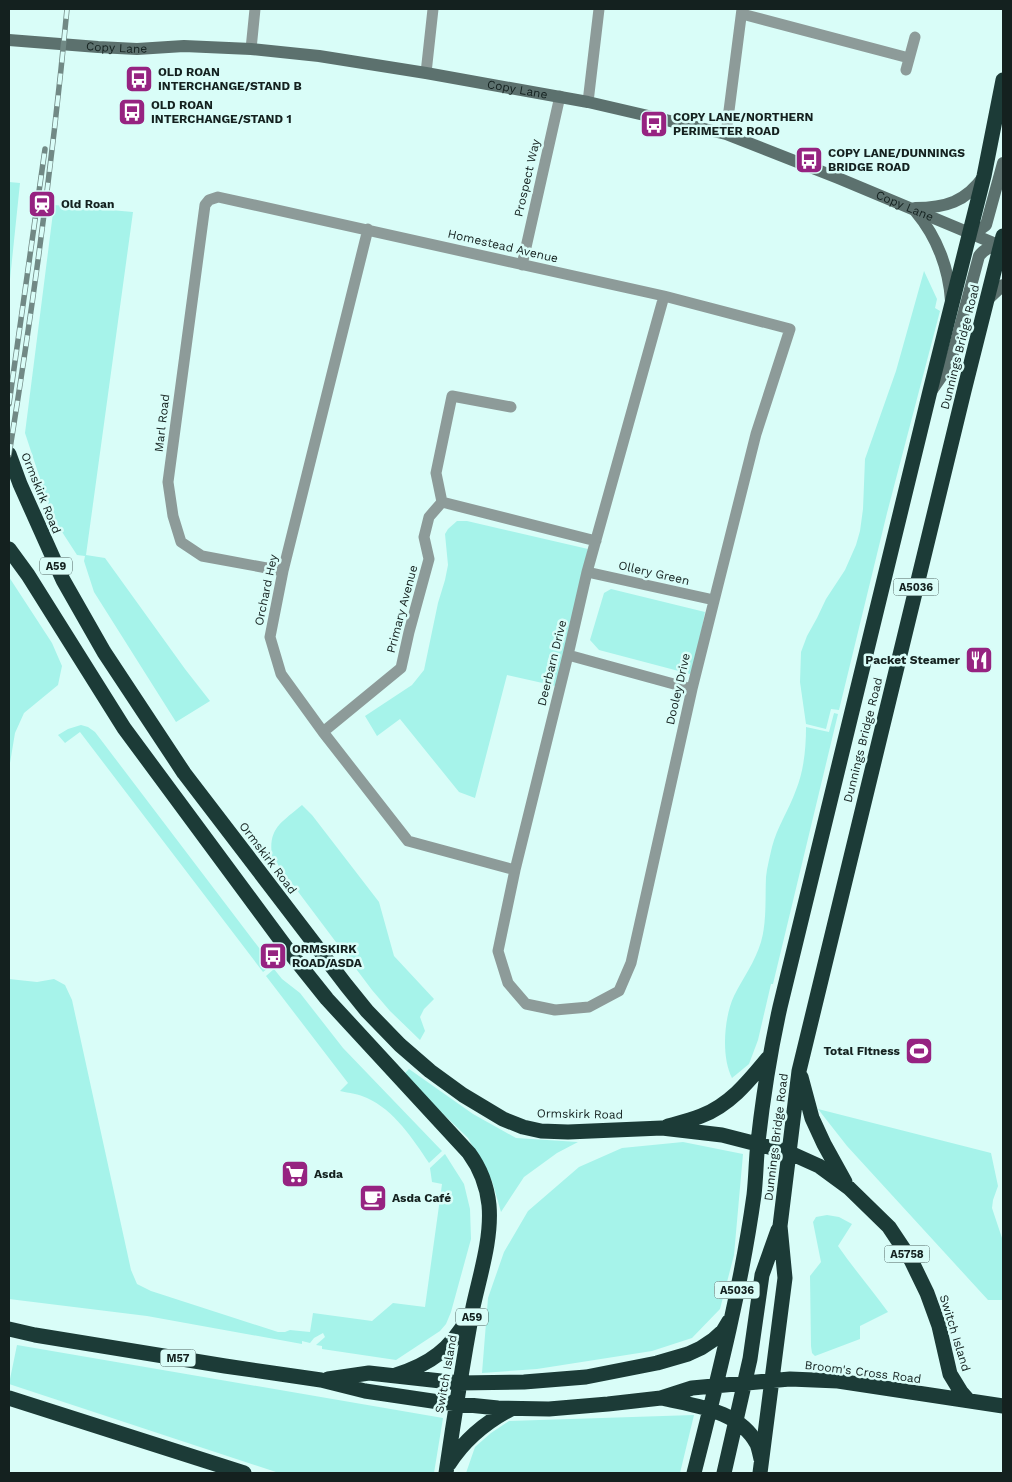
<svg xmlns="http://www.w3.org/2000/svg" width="1012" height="1482" font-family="'Work Sans',sans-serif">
<rect width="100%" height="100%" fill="#d9fdf8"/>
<path fill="#a6f3ea" d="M9,182L20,183L9,289Z
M54,205L133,212L86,555L105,558L185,669L210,701L176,722L94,592L84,561L85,556L77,555L53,518L25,433Z
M924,271L937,299L935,308L940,311L887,513L839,710L831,709L826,729L806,724L800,682L801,652L807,636L817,618L826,599L845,570L856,545L860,531L863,509L865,459L896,371Z
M457,521H467L588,549L556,686L507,675L475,798L459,792L400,719L377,736L365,716L412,685L424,670L438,603L445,580L448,565L445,534L448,529Z
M9,577L52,643L62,666L58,685L24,713L15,733L9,769Z
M611,589L705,612L694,669L690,674L599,650L590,640L604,593Z
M834,713L838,714L773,984H771L758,1040L749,1064L732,1078C721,1057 724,1017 734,996C743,978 755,962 761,942C767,921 765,898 766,877C767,867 770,856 772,847C777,827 789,810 796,790C804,770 806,748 806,727L829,732Z
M81,725L88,727L95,732L272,965L263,972L80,732L65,743L58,735L68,729Z
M302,805L312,815L379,902L394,956L434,999L424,1009L420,1017L425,1031L420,1040L390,1011L372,990L272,857C268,828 281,823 302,805Z
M274,969L282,979L300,993L343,1048L442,1151L429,1163C413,1139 394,1110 367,1098C359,1094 349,1093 340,1091L348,1083L266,976Z
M9,979L37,982L54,979L65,985L72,1000L131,1270L137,1284L151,1291L278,1332H285L290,1330L310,1332L313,1313L372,1321L393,1303L425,1307L442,1184L432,1182L430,1168L445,1154L464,1184L470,1209L471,1239L451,1312L446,1324L440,1331L396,1360L322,1349V1346L316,1345L325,1337L323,1333L314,1338L310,1343L302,1341V1344L147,1316L9,1299Z
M409,1069L473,1114L516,1138L578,1142L557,1153L524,1177L501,1212L492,1181L468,1138L403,1075Z
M818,1109L991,1153L998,1186L993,1200L992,1208L1003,1241V1300H988L847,1146Z
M683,1142L743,1154L734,1255L720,1309L692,1338L652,1351L537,1369L482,1373L488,1298L504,1252L528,1211L579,1167L622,1148Z
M827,1215L839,1217L852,1224L838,1246C854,1269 872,1290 888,1312L860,1326V1339L815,1356L812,1353L811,1346L810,1276L821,1262L813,1222L816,1217Z
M17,1345L443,1418L434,1473H279L9,1384Z
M694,1415L680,1473H466L475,1447L491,1433L509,1421Z"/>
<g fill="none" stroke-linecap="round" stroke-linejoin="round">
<path stroke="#8d9b99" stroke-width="11" d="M742,14L909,58
M251,49L255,9
M906,70L915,37
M426,73L433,9
M588,102L599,9
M726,134L742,9
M368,229L283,571L270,637L281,674L323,732L408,841L515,870
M522,265L560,96
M442,502L436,473L452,396L511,407
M283,571L202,556L181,542L173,516L168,482L205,205L209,200L218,197L664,296L790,329L756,434L718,585L692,689L631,963L619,991L589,1007L555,1010L526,1004L508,983L498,951L515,870L568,655L587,572L664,296
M587,572L714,600
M568,655L692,689
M323,732L401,668L409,632L429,559L424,537L429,517L442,502L596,541"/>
<g stroke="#5c716e" stroke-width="12">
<path id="s1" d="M9,40L98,47L137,49L184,46L251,49L319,56L426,73L588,102L726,134L838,178L1003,247"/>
<path d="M915,208C945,208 966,202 984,176"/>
<path d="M916,212C937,237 949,269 951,301"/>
<path d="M969,233L979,230L986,225L1003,163"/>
<path d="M987,300L1003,285"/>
<path d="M932,390L950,364L979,256C984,249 992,246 1000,246"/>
</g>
<path stroke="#1c3b37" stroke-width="15" d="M9,454L20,484L63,580L104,652L184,773L346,985L367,1011L400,1045L430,1071L463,1095L503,1119L523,1127L541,1131L568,1132L662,1128L722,1135L788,1152L819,1166L849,1188L889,1227L911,1260L927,1293L939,1326L950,1374L961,1392L968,1400
M9,549L28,575L124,728L291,954L327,999L469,1153C480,1168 487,1186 489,1205C492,1238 480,1275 473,1307C463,1362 454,1418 446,1473
M801,1077L812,1118L824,1144L845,1182
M668,1126C679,1123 691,1120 701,1116C730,1105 749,1081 768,1058
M9,1329L35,1335L225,1366L321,1380L365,1391L439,1402L498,1408L549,1409L608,1404L661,1398L692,1388L790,1379L838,1381L1003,1406
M396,1375C431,1364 450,1349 468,1318
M328,1379L369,1373L459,1383L524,1382L586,1377L657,1363L688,1354L701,1348L713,1340L723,1331L729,1321
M9,1398L244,1473
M662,1398C695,1406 739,1410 757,1444C759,1449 760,1455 761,1459
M449,1464C465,1439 486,1422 511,1409
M694,1473C717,1382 741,1289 754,1195C756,1178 756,1160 758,1142C763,1097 770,1052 780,1007L930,391L984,176L1003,80
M724,1473L750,1359L762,1275L778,1230
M760,1473L785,1278L780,1226L799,1071L964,391L1003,236"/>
<g stroke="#718985" stroke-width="5.5">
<path id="rail" d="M9,404L45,149
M9,455C33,307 53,158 67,9"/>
</g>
<use href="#rail" stroke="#d9fdf8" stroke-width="4" stroke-dasharray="11" stroke-linecap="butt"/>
</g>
<defs>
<g id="bus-square" transform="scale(1.4375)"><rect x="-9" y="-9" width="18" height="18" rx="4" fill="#962381" stroke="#d9fdf8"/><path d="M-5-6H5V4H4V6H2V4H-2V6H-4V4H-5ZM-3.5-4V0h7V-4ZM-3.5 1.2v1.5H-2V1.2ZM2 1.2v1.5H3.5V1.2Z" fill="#fff"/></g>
<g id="station-square" transform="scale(1.4375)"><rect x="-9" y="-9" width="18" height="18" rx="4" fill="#962381" stroke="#d9fdf8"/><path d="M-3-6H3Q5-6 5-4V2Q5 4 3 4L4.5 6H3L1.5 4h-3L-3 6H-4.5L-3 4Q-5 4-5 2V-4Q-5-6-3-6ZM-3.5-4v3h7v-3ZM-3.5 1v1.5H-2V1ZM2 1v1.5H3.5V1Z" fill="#fff"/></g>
<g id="restaurant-square" transform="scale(1.4375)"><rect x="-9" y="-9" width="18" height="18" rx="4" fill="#962381" stroke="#d9fdf8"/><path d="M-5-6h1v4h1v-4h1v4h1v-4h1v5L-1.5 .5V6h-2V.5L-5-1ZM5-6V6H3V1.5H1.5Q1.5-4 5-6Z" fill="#fff"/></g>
<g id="stadium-square" transform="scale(1.4375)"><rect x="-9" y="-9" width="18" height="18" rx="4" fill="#962381" stroke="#d9fdf8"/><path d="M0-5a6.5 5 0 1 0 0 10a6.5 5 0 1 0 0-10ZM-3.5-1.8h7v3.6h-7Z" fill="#fff"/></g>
<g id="supermarket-square" transform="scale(1.4375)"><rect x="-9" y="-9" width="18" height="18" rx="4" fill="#962381" stroke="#d9fdf8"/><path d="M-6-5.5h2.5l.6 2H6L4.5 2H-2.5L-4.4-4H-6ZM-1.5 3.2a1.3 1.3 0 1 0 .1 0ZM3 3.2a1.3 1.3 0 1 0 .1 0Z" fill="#fff"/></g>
<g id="cafe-square" transform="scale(1.4375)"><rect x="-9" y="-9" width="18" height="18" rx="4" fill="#962381" stroke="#d9fdf8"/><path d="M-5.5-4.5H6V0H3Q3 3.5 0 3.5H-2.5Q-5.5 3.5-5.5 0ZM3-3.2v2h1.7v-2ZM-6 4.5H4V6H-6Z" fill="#fff"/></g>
</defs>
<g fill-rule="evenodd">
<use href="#bus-square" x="139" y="79"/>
<use href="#bus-square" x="132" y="112"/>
<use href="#bus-square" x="654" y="124"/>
<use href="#bus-square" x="809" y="160"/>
<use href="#station-square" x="42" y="204"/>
<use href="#restaurant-square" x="979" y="660"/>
<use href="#bus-square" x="273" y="956"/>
<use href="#stadium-square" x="919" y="1051"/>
<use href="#supermarket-square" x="295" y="1174"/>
<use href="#cafe-square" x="373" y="1198"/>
</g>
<g text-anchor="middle" stroke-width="5" stroke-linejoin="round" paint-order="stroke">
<g fill="#d9fdf8" stroke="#4f6360" stroke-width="1">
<rect x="40" y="557.5" width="32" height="17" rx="4"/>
<rect x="893.5" y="578.5" width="45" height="17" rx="4"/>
<rect x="884.5" y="1245.5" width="45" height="17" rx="4"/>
<rect x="714.5" y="1281.5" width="45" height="17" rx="4"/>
<rect x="456" y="1308.5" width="32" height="17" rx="4"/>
<rect x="160.5" y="1349.5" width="35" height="17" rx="4"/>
</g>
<g font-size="11" font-weight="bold" fill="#14211f">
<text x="56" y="570">A59</text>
<text x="916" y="591">A5036</text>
<text x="907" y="1258">A5758</text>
<text x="737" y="1294">A5036</text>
<text x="472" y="1321">A59</text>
<text x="178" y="1362">M57</text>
</g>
<g font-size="12" fill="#14211f" stroke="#d9fdf8">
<text dy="4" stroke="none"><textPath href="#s1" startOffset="108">Copy Lane</textPath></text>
<text dy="4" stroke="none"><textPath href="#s1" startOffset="512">Copy Lane</textPath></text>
<text transform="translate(527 178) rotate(-77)" y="4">Prospect Way</text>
<text dy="4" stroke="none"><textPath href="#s1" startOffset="918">Copy Lane</textPath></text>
<text transform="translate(503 246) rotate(13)" y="4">Homestead Avenue</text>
<text transform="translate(960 347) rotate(-76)" y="4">Dunnings Bridge Road</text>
<text transform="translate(162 423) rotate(-83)" y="4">Marl Road</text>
<text transform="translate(41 493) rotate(68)" y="4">Ormskirk Road</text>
<text transform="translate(654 573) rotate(13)" y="4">Ollery Green</text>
<text transform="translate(266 590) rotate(-78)" y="4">Orchard Hey</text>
<text transform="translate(402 609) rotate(-75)" y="4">Primary Avenue</text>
<text transform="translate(552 663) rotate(-76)" y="4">Deerbarn Drive</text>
<text transform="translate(678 689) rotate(-77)" y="4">Dooley Drive</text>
<text transform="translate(863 740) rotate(-76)" y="4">Dunnings Bridge Road</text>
<text transform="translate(268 858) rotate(53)" y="4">Ormskirk Road</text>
<text transform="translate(580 1114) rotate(1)" y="4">Ormskirk Road</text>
<text transform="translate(776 1137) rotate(-83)" y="4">Dunnings Bridge Road</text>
<text transform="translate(955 1333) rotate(73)" y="4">Switch Island</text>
<text transform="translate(863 1372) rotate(7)" y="4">Broom's Cross Road</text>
<text transform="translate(446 1374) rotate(-80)" y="4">Switch Island</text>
</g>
<g font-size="12" font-weight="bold" fill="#14211f" stroke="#d9fdf8" text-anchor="start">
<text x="158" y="76">OLD ROAN<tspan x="158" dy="14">INTERCHANGE/STAND B</tspan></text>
<text x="151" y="109">OLD ROAN<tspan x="151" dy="14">INTERCHANGE/STAND 1</tspan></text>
<text x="673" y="121">COPY LANE/NORTHERN<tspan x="673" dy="14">PERIMETER ROAD</tspan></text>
<text x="828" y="157">COPY LANE/DUNNINGS<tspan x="828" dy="14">BRIDGE ROAD</tspan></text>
<text x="61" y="208">Old Roan</text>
<text x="960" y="664" text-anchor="end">Packet Steamer</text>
<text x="292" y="953">ORMSKIRK<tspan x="292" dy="14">ROAD/ASDA</tspan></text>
<text x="900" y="1055" text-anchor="end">Total Fitness</text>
<text x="314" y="1178">Asda</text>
<text x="392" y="1202">Asda Café</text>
</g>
</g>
<rect width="1012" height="1482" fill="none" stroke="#14211f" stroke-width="20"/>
</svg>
